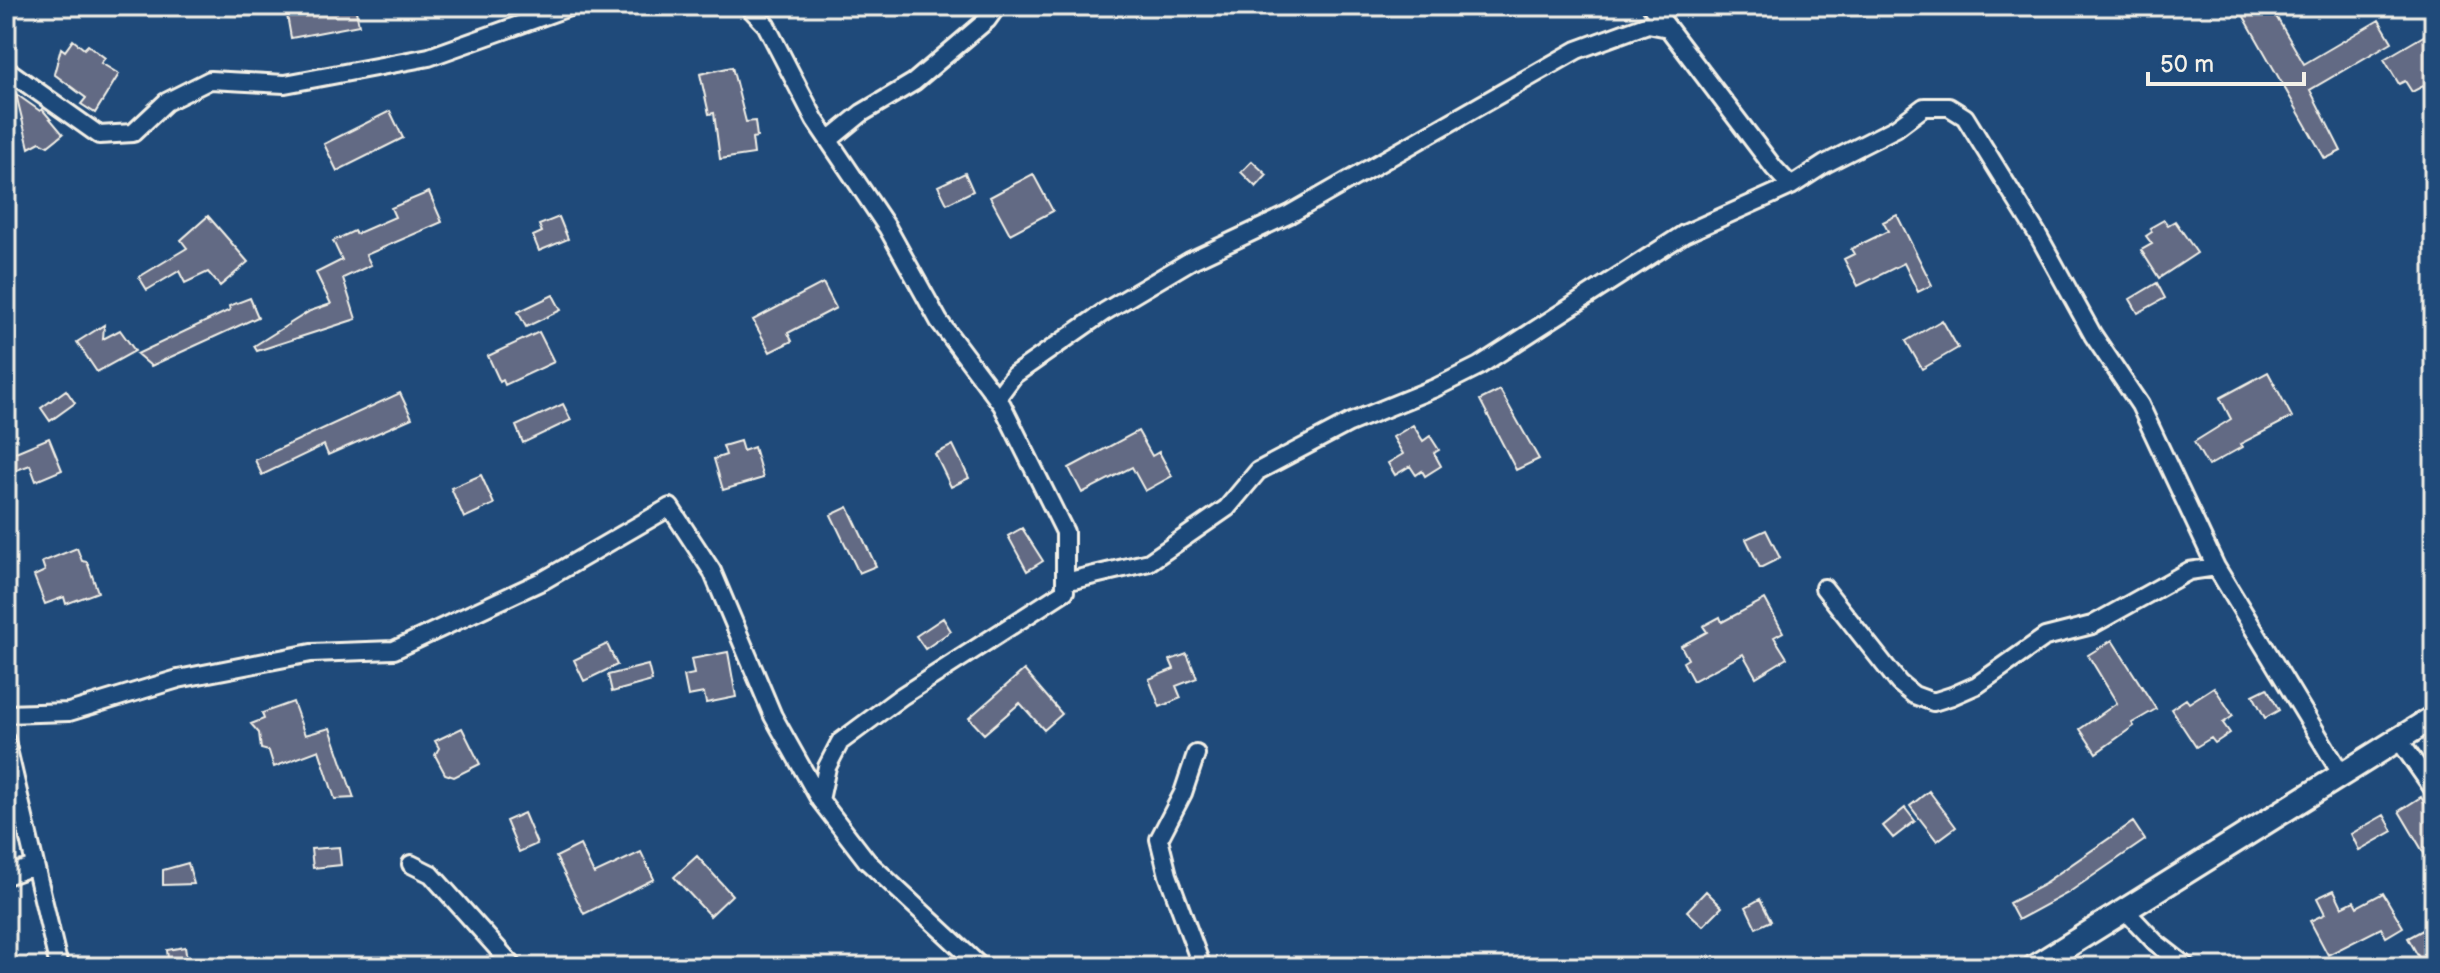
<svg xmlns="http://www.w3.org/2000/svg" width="2440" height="973" font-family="'Balsamiq Sans',sans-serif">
<rect width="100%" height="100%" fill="#1f4a7a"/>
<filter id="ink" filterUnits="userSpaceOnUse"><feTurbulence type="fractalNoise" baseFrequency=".0125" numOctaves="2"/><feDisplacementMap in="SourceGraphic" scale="16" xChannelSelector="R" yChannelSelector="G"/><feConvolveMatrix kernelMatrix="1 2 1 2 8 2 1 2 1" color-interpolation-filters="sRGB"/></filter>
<g filter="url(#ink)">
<path fill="#626a84" stroke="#f4f1e8" stroke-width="2" d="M304,6H355L359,25L291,38L287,15L305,12Z
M2238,6H2270L2304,64L2379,20L2392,42L2310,90L2341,151L2325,159Z
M2427,34L2434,46V103L2423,86L2412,92L2405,81L2399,84L2384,59Z
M73,40L84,49L88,45L105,58L101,63L119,74L95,113L81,104L86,98L54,74L61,48L65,51Z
M732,67L746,122L755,121L757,137L752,138L754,154L720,159L714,113L709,114L700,74Z
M16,94L40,111L42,109L63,134L48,146L40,142L29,148Z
M390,111L403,138L337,171L324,144Z
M1252,161L1267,175L1256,187L1241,172Z
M965,173L973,191L947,204L938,186Z
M1033,174L1053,211L1010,234L990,197Z
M429,192L442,222L366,255L371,265L343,278L356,319L257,351L254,346L310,311L331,304L316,273L342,260L333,241L354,231L356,234L395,217L391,208Z
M1897,215L1932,285L1918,292L1904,263L1858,286L1844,259L1854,254L1851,249L1888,231L1883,222Z
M208,216L248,262L220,286L208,272L185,283L179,271L147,290L139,277L187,248L181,240Z
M559,217L568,239L539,251L533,236L542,232L539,225Z
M2164,220L2168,225L2175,221L2197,253L2159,278L2141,250L2152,244L2146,236L2152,232L2150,228Z
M823,283L836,308L788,333L792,341L770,352L753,320Z
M2157,283L2165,298L2138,313L2130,299Z
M553,295L561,310L526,327L518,312Z
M250,298L258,317L151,366L137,354L230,310L229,306Z
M1942,320L1958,348L1922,369L1906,341Z
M104,325L103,339L120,330L135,351L97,372L77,342Z
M539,332L554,362L505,385L503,380L500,382L488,356Z
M2268,372L2292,417L2240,444L2242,447L2208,466L2194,442L2231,419L2220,398Z
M66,390L75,403L50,421L41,408Z
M1500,390L1539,459L1516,470L1480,400Z
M400,393L412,418L328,455L324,445L262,475L255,460Z
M563,404L571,420L523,443L516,426Z
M1413,425L1423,441L1430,436L1439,450L1434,453L1441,466L1425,476L1422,471L1416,475L1410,466L1395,475L1388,463L1403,454L1393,437Z
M1138,431L1152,456L1159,452L1172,476L1145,491L1132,467L1082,493L1069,468Z
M49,438L62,470L36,481L30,465L6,474V456Z
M740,441L743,451L754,447L763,478L723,490L714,459L726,455L723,446Z
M953,445L969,478L951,487L935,454Z
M481,475L494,504L464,518L451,488Z
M848,507L876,566L859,573L831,515Z
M1022,528L1043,561L1027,571L1008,536Z
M1766,530L1780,558L1760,568L1746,539Z
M77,548L82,561L87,562L98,592L66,604L64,597L45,604L34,576L45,571L42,562Z
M1765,599L1783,632L1774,637L1787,658L1756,677L1743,654L1693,681L1683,662L1688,659L1681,646L1707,632L1703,626L1720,617L1722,622Z
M943,618L951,631L925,649L916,636Z
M2112,640L2156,709L2132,723L2134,726L2096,753L2080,729L2117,703L2088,655Z
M607,644L617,665L584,681L574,660Z
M728,652L736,697L706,703L704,693L688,696L684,676L694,674L691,659Z
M1187,654L1197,678L1176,686L1181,698L1160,707L1149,679L1174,669L1170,660Z
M648,665L652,681L612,692L608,675Z
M1024,670L1062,714L1044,730L1020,703L984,734L969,718Z
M2214,687L2233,716L2223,723L2230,733L2215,743L2211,738L2196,747L2171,709L2186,699L2189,703Z
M2267,688L2279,710L2265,718L2253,695Z
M293,702L305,735L330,728L354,798L335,799L319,750L274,767L269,751L261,749L259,733L251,724L264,719L262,713Z
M462,728L480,764L454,777L445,774L435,755L439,748L435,741Z
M1929,791L1956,827L1937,841L1910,806Z
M2421,797L2434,818V870L2399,811Z
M1905,808L1915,821L1893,838L1883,826Z
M524,813L537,844L519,852L506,821Z
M2384,815L2393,831L2359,850L2351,834Z
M2133,822L2145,840L2068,893L2018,920L2009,903L2047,883L2046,882Z
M580,845L594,874L641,852L654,879L584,914L556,857Z
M339,847L341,865L313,868L311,849Z
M697,856L732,895L710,916L674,877Z
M188,863L194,884L163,885V870Z
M2334,890L2342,907L2354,901L2357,907L2383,893L2403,927L2386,937L2381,928L2328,955L2310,921L2325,914L2317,898Z
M1706,891L1722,907L1703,926L1687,911Z
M1760,899L1771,921L1756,928L1746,907Z
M2434,924V956L2422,963L2408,938Z
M185,947L188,967H169L167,950Z"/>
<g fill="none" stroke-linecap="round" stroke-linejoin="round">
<g stroke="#f4f1e8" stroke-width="22">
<path id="street" d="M748,6L766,25L815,120L887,227L939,321L1002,405L1065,532V591L902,696L840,742L827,767L820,800
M1651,6L1668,28
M6,69L99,135L133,133L166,102L210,80L285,84L429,57L572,6
M829,140L862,113L914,82L987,20L997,6
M997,398L1014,375L1104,312L1190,261L1290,214L1577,50L1648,24L1668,28L1774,168L1791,186
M1065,582L1149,562L1227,508L1258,471L1349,423L1435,388L1479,366L1684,234L1791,186L1825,164L1896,128L1924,107H1949L1965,117L2038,235L2093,335L2140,405L2216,567
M1824,588L1899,683L1914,695L1933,702L1952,696L1977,685L2045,637L2092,625L2189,571L2216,567L2342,775
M6,714L69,712L178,679L311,653L394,650L544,580L670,507L712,571L773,716L820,800L867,861L981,967
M2399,740L2434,790
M6,741L59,967
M1196,754L1183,793L1159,839L1168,875L1202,967
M411,864L431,874L514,967
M6,876L34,866
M2125,910L2155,942L2187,967"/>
</g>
<g stroke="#f4f1e8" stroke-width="28">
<path id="secondary" d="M2034,967L2434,717"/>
</g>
<use href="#street" stroke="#1f4a7a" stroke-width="16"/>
<use href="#secondary" stroke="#1f4a7a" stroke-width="22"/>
</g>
</g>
<rect width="2440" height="973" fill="none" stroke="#1f4a7a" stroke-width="32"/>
<rect x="16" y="16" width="2408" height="941" fill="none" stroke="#f4f1e8" stroke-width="3" filter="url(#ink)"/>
<path d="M2148 72v12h156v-12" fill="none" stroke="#f4f1e8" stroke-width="4"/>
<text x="2160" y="72" font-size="24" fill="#f4f1e8" stroke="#1f4a7a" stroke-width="6" paint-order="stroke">50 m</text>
</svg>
